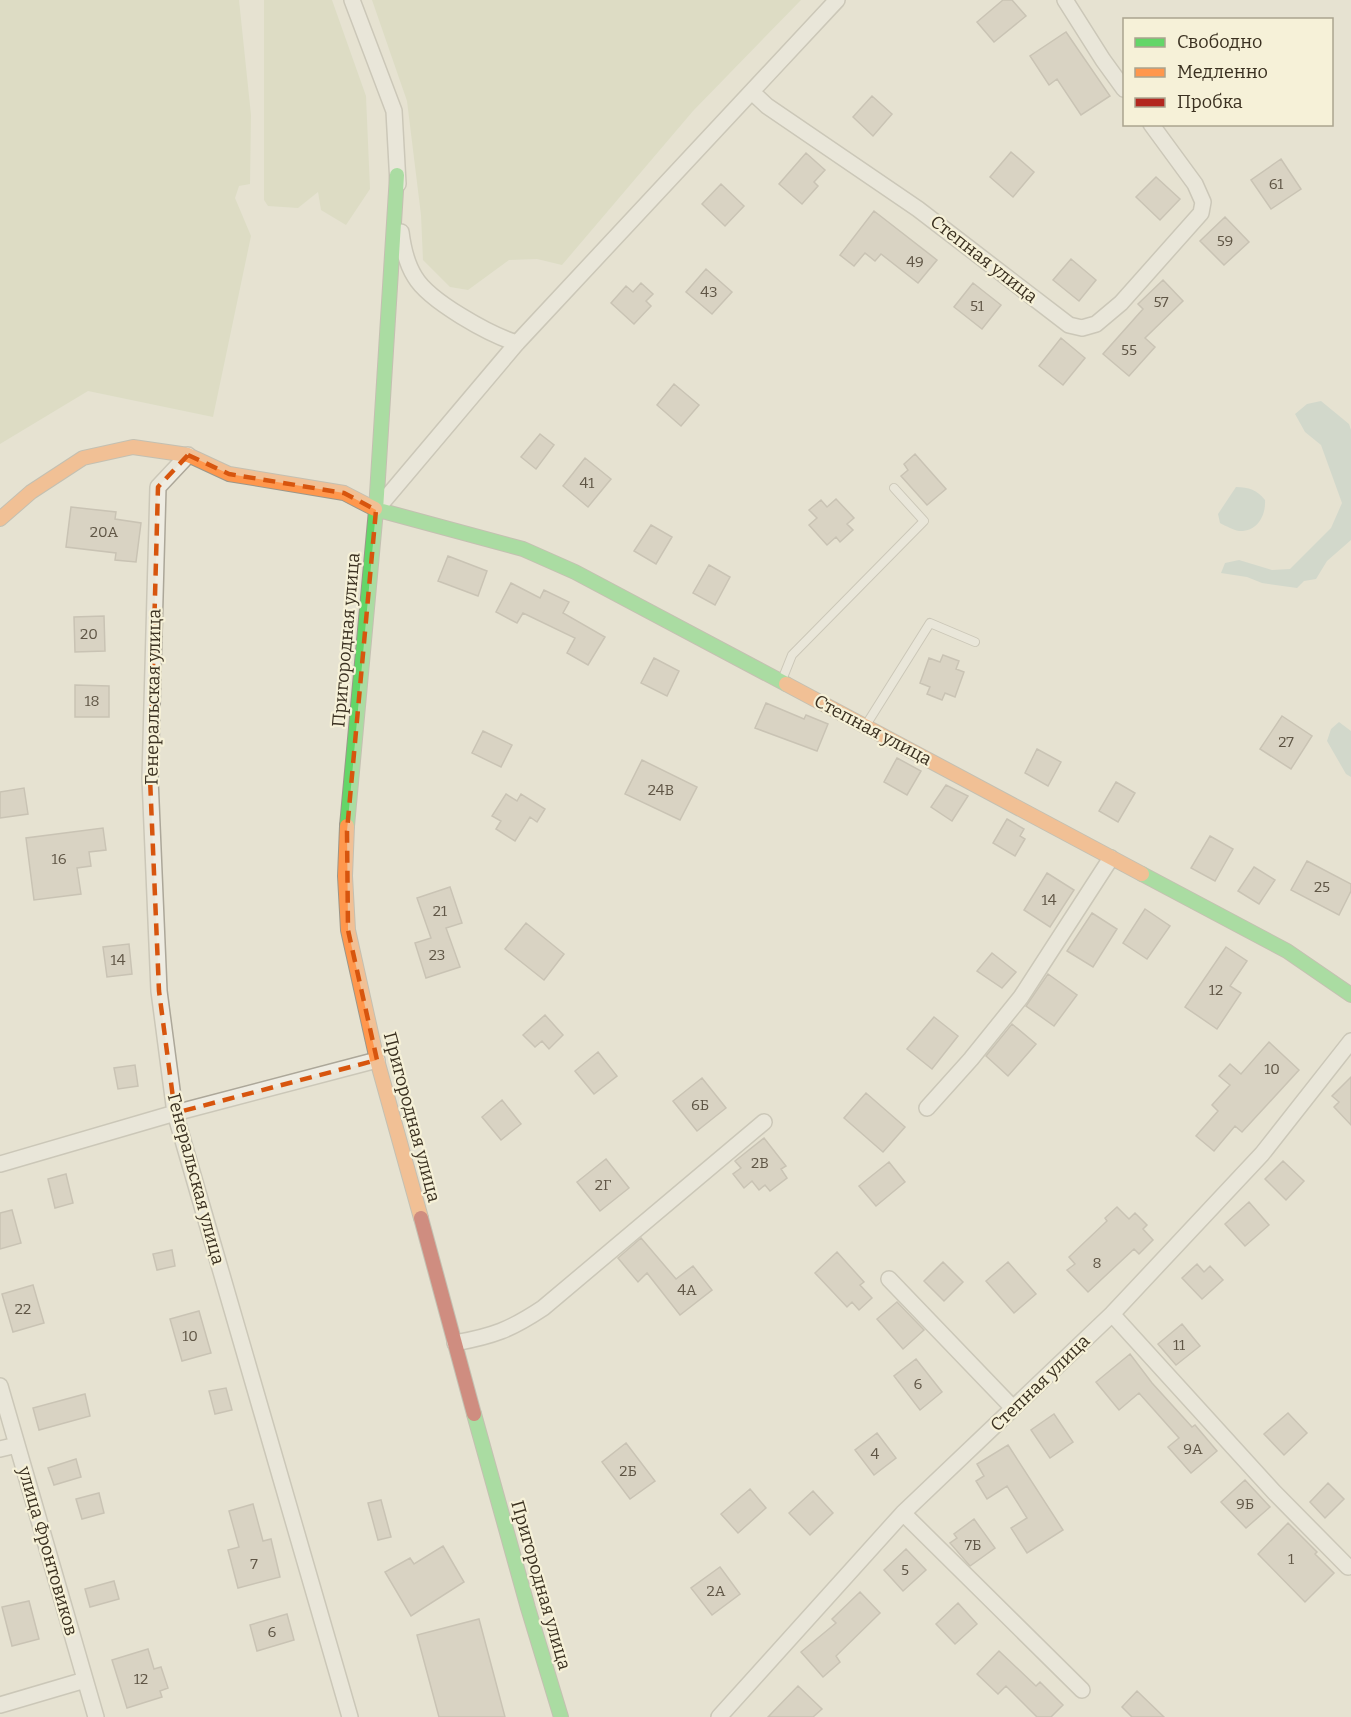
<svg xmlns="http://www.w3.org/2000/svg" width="1351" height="1717" font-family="Bitter,serif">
<rect width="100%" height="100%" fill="#e6e2d1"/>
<path fill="#d2d6b4" d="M0,0H239L251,115L250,184L239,186L235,198L251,236L213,417L88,391L0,444Z
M264,0H332L366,96L370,189L346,225L321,210L318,192L298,208L268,206L264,200Z
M372,0H801L693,111L562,265L537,259L509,260L468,290L450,287L423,260L421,215L407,101Z"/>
<path fill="#bbccc4" d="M1321,401L1349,424L1351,430V540L1327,561L1316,579L1304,581L1297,588L1262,583L1247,577L1221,573L1225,563L1239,560L1272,570L1290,569L1331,528L1342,503L1321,445L1305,432L1295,414L1307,404Z
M1236,487C1249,487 1257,490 1265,500C1266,516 1257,532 1239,531C1233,530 1226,526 1220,523L1218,514Z
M1339,722L1351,731V777L1346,774L1327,741L1331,729Z"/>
<path fill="#cac2b2" stroke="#a79e90" stroke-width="1.5" d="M1003,0H1012L1026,16L994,42L977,22Z
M1066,32L1110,96L1081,115L1057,79L1049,85L1030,56Z
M872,96L892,114L873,136L853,117Z
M1011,152L1034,172L1013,197L990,177Z
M806,153L825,170L814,182L818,186L802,204L779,184Z
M1281,159L1301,189L1271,209L1251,180Z
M1156,177L1180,199L1160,220L1136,197Z
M721,184L744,206L725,226L702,204Z
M874,211L937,260L918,283L881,254L875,261L865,253L854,266L840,255Z
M1225,217L1249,242L1224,265L1200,241Z
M1071,259L1096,280L1079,301L1053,280Z
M706,269L732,292L712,314L686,292Z
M1163,280L1183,301L1145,338L1155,347L1129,376L1103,354L1143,309L1138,304Z
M641,283L653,294L646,301L651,306L634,324L611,303L626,286L633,292Z
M973,283L1001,305L982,329L954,307Z
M1061,338L1085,358L1063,385L1039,366Z
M674,384L699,405L681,426L657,405Z
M540,434L554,445L536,469L521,457Z
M915,454L946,489L927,505L901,476L908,470L904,464Z
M585,458L611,479L588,507L563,486Z
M836,499L854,518L847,524L853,530L840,542L836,537L827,545L809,525L817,518L809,510L821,500L827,507Z
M71,507L116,512L115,519L141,523L136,562L115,560L116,553L66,547Z
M651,525L672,537L656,564L634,551Z
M448,556L487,571L478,596L438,581Z
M709,565L730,577L715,605L693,593Z
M511,583L540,598L544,590L569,602L563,613L605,637L588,665L567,653L575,638L523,613L517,623L496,612Z
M104,616L105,651L75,652L74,617Z
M943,655L959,661L956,669L964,672L955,697L945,693L942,700L927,694L930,687L920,683L929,658L940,662Z
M654,658L679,671L667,696L641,683Z
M75,685L109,686V717H75Z
M766,703L804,719L806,715L828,724L817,751L755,728Z
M1282,716L1312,736L1291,769L1260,749Z
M483,731L512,745L501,767L472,753Z
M1037,749L1061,762L1048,786L1025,773Z
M897,758L921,771L907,795L884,782Z
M642,760L697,787L680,820L625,794Z
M1116,782L1135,793L1118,822L1099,811Z
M946,785L968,796L952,821L931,807Z
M24,788L28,814L0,818V792Z
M506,794L517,801L521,794L545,809L537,822L530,817L515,841L496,829L501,821L492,816Z
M1007,819L1024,829L1020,836L1025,839L1015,856L993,843Z
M103,828L106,850L89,852L91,866L77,868L81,894L34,900L26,838Z
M1210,836L1233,849L1215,881L1191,868Z
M1307,861L1351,884V891L1339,915L1291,890Z
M1254,867L1275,880L1259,904L1238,891Z
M1047,873L1074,890L1050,927L1024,910Z
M450,887L462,923L446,928L460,967L426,978L415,943L431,938L417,898Z
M1145,909L1170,926L1147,959L1123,943Z
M1092,913L1117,929L1093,967L1067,951Z
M526,923L564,954L544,980L505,949Z
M129,944L132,974L107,977L103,947Z
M1226,947L1247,961L1230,986L1241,993L1217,1029L1185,1007Z
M992,953L1016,972L1002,988L977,971Z
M1048,974L1077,995L1054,1026L1026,1006Z
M545,1015L563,1035L549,1049L542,1041L535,1047L523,1035Z
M934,1017L958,1036L932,1069L907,1049Z
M1012,1024L1036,1044L1008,1076L986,1056Z
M1269,1042L1299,1070L1242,1132L1235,1126L1214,1151L1196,1136L1218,1111L1212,1105L1230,1085L1219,1076L1230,1064L1241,1074Z
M598,1052L617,1076L594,1094L575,1071Z
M135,1065L138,1086L118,1089L114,1068Z
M1351,1077V1125L1334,1107L1339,1102L1332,1096Z
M702,1078L726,1108L697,1131L673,1101Z
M866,1093L905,1127L883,1152L844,1118Z
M502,1100L521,1124L501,1140L482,1117Z
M764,1138L786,1166L781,1169L787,1178L770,1191L765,1185L759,1190L752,1181L744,1188L733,1174L741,1168L735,1161Z
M606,1159L629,1188L600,1211L577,1182Z
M1283,1161L1304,1181L1286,1200L1265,1179Z
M889,1162L905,1182L876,1206L859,1186Z
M66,1174L73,1203L55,1208L48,1179Z
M1249,1202L1269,1225L1245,1246L1225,1224Z
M1117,1207L1129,1219L1135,1213L1147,1225L1143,1229L1153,1240L1139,1254L1134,1249L1088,1292L1067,1270L1075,1264L1069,1257L1107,1221L1105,1218Z
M12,1210L21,1243L0,1249V1213Z
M641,1238L676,1279L693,1266L712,1290L680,1315L647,1273L638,1282L618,1258Z
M172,1250L175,1266L157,1270L153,1254Z
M837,1252L864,1282L860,1285L872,1298L859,1310L852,1302L847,1307L815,1273Z
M943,1262L963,1282L944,1301L924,1281Z
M1008,1262L1036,1294L1014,1313L986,1281Z
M1197,1264L1204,1272L1210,1266L1223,1280L1202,1299L1182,1278Z
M33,1285L44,1323L13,1332L2,1294Z
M897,1302L924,1330L903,1349L877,1319Z
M199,1311L211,1353L182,1361L170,1319Z
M1182,1324L1200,1346L1176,1365L1158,1344Z
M1130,1354L1152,1383L1192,1427L1195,1425L1217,1451L1191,1473L1168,1447L1179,1438L1139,1393L1119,1410L1096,1382Z
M916,1359L942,1392L920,1410L894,1376Z
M226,1388L232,1410L215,1414L209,1391Z
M85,1394L90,1416L39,1430L33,1408Z
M1288,1413L1307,1433L1284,1455L1264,1434Z
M1054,1414L1073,1442L1050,1458L1031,1430Z
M877,1433L896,1458L874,1475L855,1450Z
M626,1443L655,1481L630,1499L602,1462Z
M1008,1445L1063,1530L1027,1553L1011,1528L1027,1518L1007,1486L987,1499L976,1481L984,1476L977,1464Z
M76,1459L81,1477L54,1485L48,1468Z
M1245,1480L1270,1507L1246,1528L1221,1502Z
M1328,1483L1344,1499L1325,1518L1310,1502Z
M750,1489L766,1508L738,1533L721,1514Z
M813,1491L833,1513L810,1535L789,1513Z
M99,1493L104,1513L82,1519L76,1499Z
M381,1500L391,1537L378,1540L368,1503Z
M253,1504L263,1541L271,1539L280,1577L238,1588L228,1550L239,1547L229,1511Z
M974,1519L995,1548L970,1566L950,1543L957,1538L954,1534Z
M1288,1523L1317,1552L1315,1554L1334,1573L1305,1602L1258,1554Z
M443,1546L464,1582L411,1616L385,1572L410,1558L414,1564Z
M906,1549L926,1570L903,1591L884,1570Z
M720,1567L740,1594L712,1615L691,1588Z
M114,1581L119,1599L90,1607L85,1589Z
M860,1592L880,1613L836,1656L840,1662L823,1677L801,1652L836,1623L832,1619Z
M29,1601L39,1639L12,1646L2,1607Z
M958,1603L977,1624L955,1644L936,1624Z
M287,1614L294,1640L257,1651L250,1625Z
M479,1619L505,1717H439L417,1635Z
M148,1649L154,1669L161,1667L168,1688L160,1691L162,1697L127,1708L112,1660Z
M999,1651L1036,1686L1040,1682L1063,1705L1051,1717H1037L1006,1686L998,1694L977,1674Z
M798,1686L822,1709L813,1717H768Z
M1137,1691L1164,1717H1132L1122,1707Z"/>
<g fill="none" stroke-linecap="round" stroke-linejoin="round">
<g stroke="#aca799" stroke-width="10">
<path id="lane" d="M782,680L792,655L924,521L894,488
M866,725L930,623L975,642"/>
</g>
<g stroke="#aca799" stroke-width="18">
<path id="street" d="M352,0L394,111L398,184
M1065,0L1103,60L1124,89
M752,92L767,106L918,209L1069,325L1082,328L1096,324L1121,303L1201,213L1203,202L1195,184L1151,124
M401,232C403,248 406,263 415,277C429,301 490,335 517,343
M188,455L158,487L150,778L159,991L175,1113L350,1717
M376,510L517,343L837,0
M927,1108L971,1059L1021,997L1111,858
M0,1164L175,1113L377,1060
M889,1279L1013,1408
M1112,1314L1274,1492L1348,1567
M455,1343C493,1336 510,1330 543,1308L764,1122
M0,1386L96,1717
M0,1449L17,1445
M903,1513L1082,1690
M0,1705L85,1680
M719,1717L903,1513L1112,1314L1262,1154L1351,1041"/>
</g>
<g stroke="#9b978a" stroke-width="16">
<path id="fast" d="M375,509L523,549L575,572L786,684
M347,826L376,510L397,175
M1142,874L1287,951L1351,995
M474,1414L528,1608L561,1717"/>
</g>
<g stroke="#9b978a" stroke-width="16">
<path id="slow" d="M0,519L31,492L83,458L133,447L188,455L229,474L344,493L375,509
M786,684L1142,874
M347,826L345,876L348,930L377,1060L421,1218"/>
</g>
<g stroke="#9b978a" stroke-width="16">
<path id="jam" d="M421,1218L474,1414"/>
</g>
<use href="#lane" stroke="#eeece2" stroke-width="8"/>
<use href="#street" stroke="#eeece2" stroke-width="15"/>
<use href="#fast" stroke="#63d668" stroke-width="14"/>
<use href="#slow" stroke="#ff974d" stroke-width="14"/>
<use href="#jam" stroke="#b3261e" stroke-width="14"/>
</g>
<path d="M0 0H1351V1717H0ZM188,455L229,474L344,493L376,510L347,831L348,930L377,1060L175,1113L159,991L150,778L158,487Z" fill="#e6e2d1" fill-opacity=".55" fill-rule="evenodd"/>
<path fill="none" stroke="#d7550e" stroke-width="4.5" stroke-dasharray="12 8" stroke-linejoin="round" d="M188,455L229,474L344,493L376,510L347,831L348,930L377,1060L175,1113L159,991L150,778L158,487Z"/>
<g text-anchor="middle" stroke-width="4.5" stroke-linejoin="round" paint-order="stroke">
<g font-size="15" fill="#5f5545">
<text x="1276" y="189">61</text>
<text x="1225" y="246">59</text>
<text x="915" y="267">49</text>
<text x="709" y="297">43</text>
<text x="1161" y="307">57</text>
<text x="977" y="311">51</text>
<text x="1129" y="355">55</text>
<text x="587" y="488">41</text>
<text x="104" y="537">20А</text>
<text x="89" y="639">20</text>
<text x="92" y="706">18</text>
<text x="1286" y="747">27</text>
<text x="661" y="795">24В</text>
<text x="59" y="864">16</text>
<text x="1322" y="892">25</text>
<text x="1049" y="905">14</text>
<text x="440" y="916">21</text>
<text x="437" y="960">23</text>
<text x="118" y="965">14</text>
<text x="1216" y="995">12</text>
<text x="1272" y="1074">10</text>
<text x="700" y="1110">6Б</text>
<text x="760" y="1168">2В</text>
<text x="603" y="1190">2Г</text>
<text x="1097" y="1268">8</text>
<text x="687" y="1295">4А</text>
<text x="23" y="1314">22</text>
<text x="190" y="1341">10</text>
<text x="1179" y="1350">11</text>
<text x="918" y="1389">6</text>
<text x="1193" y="1454">9А</text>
<text x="875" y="1459">4</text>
<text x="628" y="1476">2Б</text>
<text x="1245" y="1509">9Б</text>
<text x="973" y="1550">7Б</text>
<text x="1291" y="1564">1</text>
<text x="254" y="1569">7</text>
<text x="905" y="1575">5</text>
<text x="716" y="1596">2А</text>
<text x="272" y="1637">6</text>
<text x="141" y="1684">12</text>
</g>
<g font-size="18" fill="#3b3121" stroke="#f6f1d8">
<text transform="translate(984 259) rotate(38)" y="6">Степная улица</text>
<text transform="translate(346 640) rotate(-85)" y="6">Пригородная улица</text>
<text transform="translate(153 697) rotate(-89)" y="6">Генеральская улица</text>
<text transform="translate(873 730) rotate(28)" y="6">Степная улица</text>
<text transform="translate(412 1117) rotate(75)" y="6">Пригородная улица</text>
<text transform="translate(196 1179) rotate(75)" y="6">Генеральская улица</text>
<text transform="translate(1040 1383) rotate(-44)" y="6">Степная улица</text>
<text transform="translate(48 1551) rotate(74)" y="6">улица Фронтовиков</text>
<text transform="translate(541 1585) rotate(74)" y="6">Пригородная улица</text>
</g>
</g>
<rect x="1123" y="18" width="210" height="108" fill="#f6f1d8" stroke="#aba48f" stroke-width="1.5"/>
<rect x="1135" y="38" width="30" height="9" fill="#63d668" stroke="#aba48f" stroke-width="1.5"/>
<text x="1177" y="48" font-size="18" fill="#3b3121">Свободно</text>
<rect x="1135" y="68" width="30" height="9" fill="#ff974d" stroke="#aba48f" stroke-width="1.5"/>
<text x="1177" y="78" font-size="18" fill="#3b3121">Медленно</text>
<rect x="1135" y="98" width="30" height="9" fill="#b3261e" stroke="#aba48f" stroke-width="1.5"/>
<text x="1177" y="108" font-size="18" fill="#3b3121">Пробка</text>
</svg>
